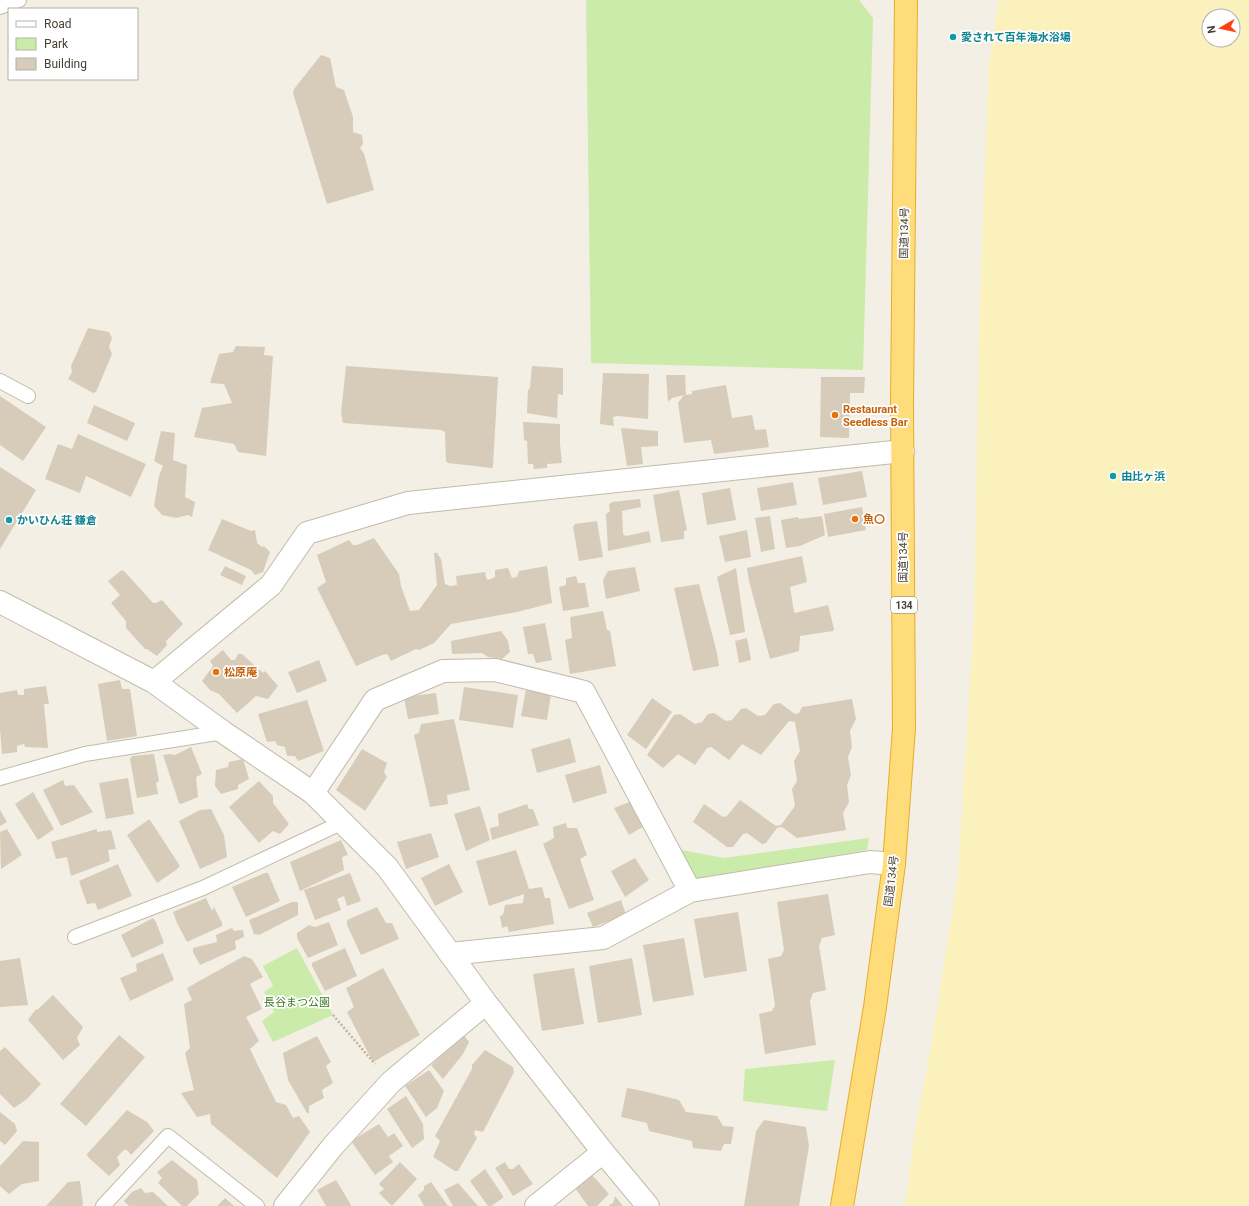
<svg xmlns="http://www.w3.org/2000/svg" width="1249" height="1206" font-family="Roboto,'Noto Sans JP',sans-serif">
<rect width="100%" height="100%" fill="#f3efe4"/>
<path fill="#caeba9" d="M586,0H859L873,18L863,370L591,363Z
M869,838L867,850L690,881L676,849L724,858Z
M297,948L333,1015L273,1042L262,1021L274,1012L264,992L273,986L263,966Z
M835,1060L827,1111L743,1101L745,1069Z"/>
<path fill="#fbf1bc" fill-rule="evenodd" d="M999,0H1249V1206H905L915,1131L930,1053L958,875L974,618L979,333L989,62ZM1209,16H1233V40H1209Z"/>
<path fill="#d6ccb9" d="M321,55L330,58L336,87L344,90L353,117V132L362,135L363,144L360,148L364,154L374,190L327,204L293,93L294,89Z
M88,328L109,332L112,338L109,347L112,354L96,392L93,393L68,379L72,372L71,366Z
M236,346L265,347L264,355L273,356L266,456L238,452L234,444L194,437L202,408L232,403L224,384L210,383L219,354L233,352Z
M346,366L498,377L493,466L492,468L448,463L446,461L445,432L441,430L343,423L341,413Z
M532,366L563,368V395L558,394L557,418L527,413L528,390L530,388Z
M603,373L649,374L648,419L618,416L613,417L614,426L600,424Z
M666,375H685L686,395L692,394V391L726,385L732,418L752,415L755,430L766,429L769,447L714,454L711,440L684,443L678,403L684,395L672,398L668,402Z
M821,377H865L864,393H850L849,438L820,437Z
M0,396L46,427L23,461L0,445Z
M94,405L135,423L127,441L87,423Z
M523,422L560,424V444L562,463L547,464V468L534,469L533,464H528L527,441L524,440Z
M621,428L658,431V446L641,447L643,464L627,466Z
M161,431L175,433L173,460L187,465L185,497L195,502L192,517L188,515L176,518L162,515L154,506L159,476L163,466L154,461Z
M78,434L146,464L131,497L86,476L80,493L45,479L58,444L72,449Z
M0,467L36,490L0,549Z
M862,471L867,497L823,505L818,478Z
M793,482L797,505L761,511L757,488Z
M730,488L736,520L707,525L702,493Z
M679,490L687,530L684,531V539L661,542L653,495Z
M640,499L641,507L622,511L623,534L626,536L649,531L651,542L608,551L606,514L610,511L609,504L612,502Z
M862,507L866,530L828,537L824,514Z
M770,516L775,549L761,552L755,518Z
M822,516L825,535L800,546L786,548L781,520L798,517L799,519Z
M222,519L251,531L255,530L257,543L262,547L264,546L270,552L263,572L255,575L251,570L208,550Z
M597,521L603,557L579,561L573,527L575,524Z
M747,530L751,557L725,562L719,536Z
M374,538L399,574L401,586L410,611L419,610L437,585L434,553H437L441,559L445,584L450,586L457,585L456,576L485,572L487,580L491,579L495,577V570L508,568L512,578L517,577L519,571L547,566L552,603L517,612L451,624L434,643L419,650L416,649L391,661L387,654L382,655L356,666L317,588L326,582L317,555L349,540L353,545H357Z
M802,556L807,582L790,587L794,612L795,613L828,605L834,629L833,631L800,636L799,651L770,659L749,581L747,568Z
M225,566L246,576L242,585L220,575Z
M635,567L640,591L606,599L603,580L608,571Z
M736,568L745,632L730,635L717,577Z
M122,570L126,573L153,603H156L162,600L183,624L166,641L167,645L157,656L147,649H145L126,628V621L111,603L120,595L108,581Z
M576,576L578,583H585L589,607L563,611L559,587L566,585V578Z
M699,584L717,653L719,666L693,671L674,588Z
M603,611L607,630L610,631L616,666L570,674L565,640L572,638L570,617Z
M545,623L552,660L536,663L533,654H528L523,627Z
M501,631L508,641L510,652L502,659L488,657L482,653L452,654L451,641Z
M747,638L751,660L739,663L735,641Z
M223,650L231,660H235L238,654H242L263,673L265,671L278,686L268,699L256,696L237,713L219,694L210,690L202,681L213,666L210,661Z
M319,660L327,681L297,693L288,672Z
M120,680L122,689H130L137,736L107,741L98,684Z
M46,686L49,704H44L48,748L25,747L24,744L17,746V752L2,754L0,729V693L17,690L18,695H24V689Z
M464,687L518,695L513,728L459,720Z
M526,690L551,694L547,720L521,716Z
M436,693L439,714L408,719L404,697Z
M652,698L672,712L646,749L627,735Z
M852,699L856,719L850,731L852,747L848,757L851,775L847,785L849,802L843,813L846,830L797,838L782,827L777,828L766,843L762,844L747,833L743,834L733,847H727L693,822L704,804L723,817L727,816L740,800L776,826L781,825L795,806L792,789L797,781L794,761L800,751L795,722L789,721L761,755L742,744L729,760L711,747L707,748L695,765L678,754L663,768L647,755L674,715L680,714L695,724L702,722L708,714L714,713L726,721L732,720L741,709L746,708L758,716L765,715L774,704L780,703L795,714L799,713L802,707Z
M307,700L324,751L298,761L295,756H287L285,747L277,745L275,741L267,742L258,714Z
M454,719L470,790L447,795L448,804L430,807L414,735L419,733L421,724Z
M570,738L576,762L537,773L531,749Z
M191,747L202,774L196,777L198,797L181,804L179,803L163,755L169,754L175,755Z
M362,749L387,763L384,772L387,777L365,811L336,790Z
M154,754L159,781L156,783L158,794L137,798L130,759L132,756Z
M243,759L249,779L238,785V789L221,794L215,786L216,770L228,767L229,762Z
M600,765L607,793L573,803L565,775Z
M128,778L134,814L106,819L99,783Z
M63,780L65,786L74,785L93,812L61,826L43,790Z
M259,781L273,796V803L289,824L280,834L273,831L259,843L229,807Z
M33,792L54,829L38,840L15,804Z
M632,801L646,825L629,835L614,808Z
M527,804L529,809H533L539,825L492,840L490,828L499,826L498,814Z
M480,806L490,840L466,851L454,814Z
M211,809L224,835L227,857L200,869L179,821L200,810Z
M0,810L7,822L0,826Z
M148,820H150L180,866L176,870L157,883L127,835Z
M566,823L567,828H577L587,855L580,859L594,900L569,909L543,844L554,838L553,827Z
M7,829L22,855L1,869L0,832Z
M97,829V832L111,830L116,849L108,850L110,861L71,876L67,857L56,859L51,842Z
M431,833L439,857L406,869L397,842Z
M341,840L348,855L342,857L344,870L300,891L290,862Z
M516,850L529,889L542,887L545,898H550L554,924L509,932L507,926L502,928L500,916L503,915L505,905L523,903L524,894L489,906L476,861Z
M635,858L649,880L625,897L611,871Z
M118,864L132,896L98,910L95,903L87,904L79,881Z
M449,864L463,892L435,906L421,878Z
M265,873H268L280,901L246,917L232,887Z
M350,873L361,901L347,906L344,896L337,899L341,910L315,920L304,890Z
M828,894L835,935L822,938L819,946L826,990L813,993L810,1001L816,1045L765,1054L759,1014L772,1011L775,1005L768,959L781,956L784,950L777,902Z
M206,898L212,911L214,907L222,923V926L187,942L177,923L173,912Z
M621,900L626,915L593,927L587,913Z
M292,902H298V915L259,935L254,934L249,920Z
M377,907L386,923H392L399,939L361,955L347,925V920Z
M738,912L747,971L704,978L694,919Z
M153,918L156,922L164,943L132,958L121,935Z
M329,922L338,945L308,958L297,938V933L309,925L315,927Z
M232,928L234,931L243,930L244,937L235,941L236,949L200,965L193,952V948L217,942L216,935Z
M684,938L694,995L653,1002L643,945Z
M345,948L357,976L325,991L312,966V963Z
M163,953L174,980L130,1001L120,978L137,971L136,964Z
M244,956L252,959L263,977L250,984L262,1009L246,1017L259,1041L250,1049L276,1102L286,1105L293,1118L299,1116L310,1132L277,1178L211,1124L210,1114L197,1117L181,1093L194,1090L185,1053L190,1048L184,1004L192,1000L187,988Z
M20,958L28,1005L0,1007V961Z
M632,958L642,1015L598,1023L589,966Z
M383,968L420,1035L373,1062L347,1012L354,1007L346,988Z
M574,968L584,1024L542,1031L533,974Z
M53,995L83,1027L77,1038L80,1045L63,1060L28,1020L36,1009L37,1010Z
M119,1035L145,1057L86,1126L60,1104Z
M464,1035L469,1042L463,1054L443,1079L431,1065Z
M317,1036L331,1062L326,1066L333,1083L322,1090L324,1098L309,1106V1113H307L288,1080L283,1053Z
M5,1047L41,1084L27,1099L14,1108L0,1094V1051Z
M485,1050L513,1067L514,1072L483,1132L475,1130L474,1134L477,1138L458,1171H455L433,1157L440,1141L435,1136L472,1069V1065Z
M429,1070L444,1091L437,1108L426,1117L405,1086Z
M627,1088L643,1091L679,1100L686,1112L717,1116L723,1126L734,1127L731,1144H724L721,1151L693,1148L692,1141L649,1131L647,1123L621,1117Z
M406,1096L423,1124L424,1139L412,1148L387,1109Z
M127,1110L147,1122L154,1131L131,1155L127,1150H124L117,1157L120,1165L109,1176L88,1157L87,1154Z
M0,1112L15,1124L17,1131L5,1145L0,1141Z
M764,1120L806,1127L809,1146L799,1206H744L756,1131Z
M379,1124L388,1137L394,1133L403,1146L389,1156L393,1162L375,1175L351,1141Z
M23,1141L39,1142V1181L22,1184L9,1194L0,1186V1166Z
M172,1160L197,1180L199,1194L187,1206H182L158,1183L162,1178L157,1172Z
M400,1162L417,1179L392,1206L379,1193L384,1189L379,1184Z
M505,1162L509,1169H513L519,1164L533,1184L513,1196L495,1168Z
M485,1169L503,1196V1198L491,1206H488L470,1181Z
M589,1173L595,1178L609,1194L597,1206H588L575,1188L578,1186Z
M336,1180L351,1205L350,1206H326L317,1190Z
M80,1181L83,1204L82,1206H46L68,1182Z
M431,1182L448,1206H424L418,1195L424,1190V1186Z
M458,1183L478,1206H453L444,1190Z
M141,1188L145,1193L153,1192L168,1206H129L124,1201L132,1192Z
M615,1196L623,1206H608L613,1203Z
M225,1198L234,1206H217Z"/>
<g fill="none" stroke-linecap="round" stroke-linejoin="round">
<g stroke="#c2bba9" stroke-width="16">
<path id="service" d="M0,7L19,0
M0,381L28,396
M0,778L85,754L223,732
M75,937L203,888L343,822
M103,1206L168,1136L257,1206"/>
</g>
<g stroke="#c2bba9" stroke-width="24">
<path id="minor" d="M0,602L154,682L223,732L313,793L387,867L486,1003L603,1152L648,1206
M154,682L271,585L307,533L408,503L903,451
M313,793L375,700L443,671L495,670L584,692L690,891
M450,954L603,938L690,891L870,862L894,864
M285,1206L333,1146L391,1082L486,1003
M536,1206L603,1152"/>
</g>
<g stroke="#e7ac2a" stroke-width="24">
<path id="trunk" d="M842,1206L875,1007L894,864L904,728L902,405L906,0"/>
</g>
<path stroke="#c2b596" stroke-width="2.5" stroke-dasharray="2 2" stroke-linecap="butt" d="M333,1015L375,1064"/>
<use href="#service" stroke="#fff" stroke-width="14"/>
<use href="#minor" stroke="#fff" stroke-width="22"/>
<use href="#trunk" stroke="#ffdc7a" stroke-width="22"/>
</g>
<g fill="#0f9aa8" stroke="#fff" stroke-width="1.5">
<circle cx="953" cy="37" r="4"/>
<circle cx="1113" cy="476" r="4"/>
<circle cx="9" cy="520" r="4"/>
</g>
<g fill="#e8710a" stroke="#fff" stroke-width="1.5">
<circle cx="835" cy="415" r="4"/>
<circle cx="855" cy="519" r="4"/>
<circle cx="216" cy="672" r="4"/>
</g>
<g text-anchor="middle" stroke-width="3.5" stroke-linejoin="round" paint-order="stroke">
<rect fill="#fff" stroke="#7e7970" stroke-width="1" x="891" y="597" width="26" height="16" rx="3"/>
<g font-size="10" font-weight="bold" fill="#463f33">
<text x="904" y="609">134</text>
</g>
<g font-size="11" font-weight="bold" fill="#0d838f" stroke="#fff" text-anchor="start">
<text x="961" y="41">愛されて百年海水浴場</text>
<text x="1121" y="480">由比ヶ浜</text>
<text x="17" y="524">かいひん荘 鎌倉</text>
</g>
<g font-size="11" fill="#463f33" stroke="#fff">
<text transform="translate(904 233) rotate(-89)" y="4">国道134号</text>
<text transform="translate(903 557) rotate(-90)" y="4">国道134号</text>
<text transform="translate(891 881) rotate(-83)" y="4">国道134号</text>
</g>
<g font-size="11" font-weight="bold" fill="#c56008" stroke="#fff" text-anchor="start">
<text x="843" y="413">Restaurant<tspan x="843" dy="13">Seedless Bar</tspan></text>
<text x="863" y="523">魚〇</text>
<text x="224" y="676">松原庵</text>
</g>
<g font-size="11" fill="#407b23" stroke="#fff">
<text x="297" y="1006">長谷まつ公園</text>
</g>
</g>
<rect x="8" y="8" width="130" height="72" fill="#ffffff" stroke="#b5b2ad"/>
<rect x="16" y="21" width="20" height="6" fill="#ffffff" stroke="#b5b2ad"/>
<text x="44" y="28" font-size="12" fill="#463f33">Road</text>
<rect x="16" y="38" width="20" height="12" fill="#caeba9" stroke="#b5b2ad"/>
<text x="44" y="48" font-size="12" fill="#463f33">Park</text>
<rect x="16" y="58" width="20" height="12" fill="#d6ccb9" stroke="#b5b2ad"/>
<text x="44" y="68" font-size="12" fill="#463f33">Building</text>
<g transform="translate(1221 28) rotate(261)"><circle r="19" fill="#ffffff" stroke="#b5b2ad"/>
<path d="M0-3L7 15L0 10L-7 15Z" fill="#ff400f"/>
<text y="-6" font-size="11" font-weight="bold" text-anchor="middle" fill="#463f33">N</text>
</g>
</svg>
